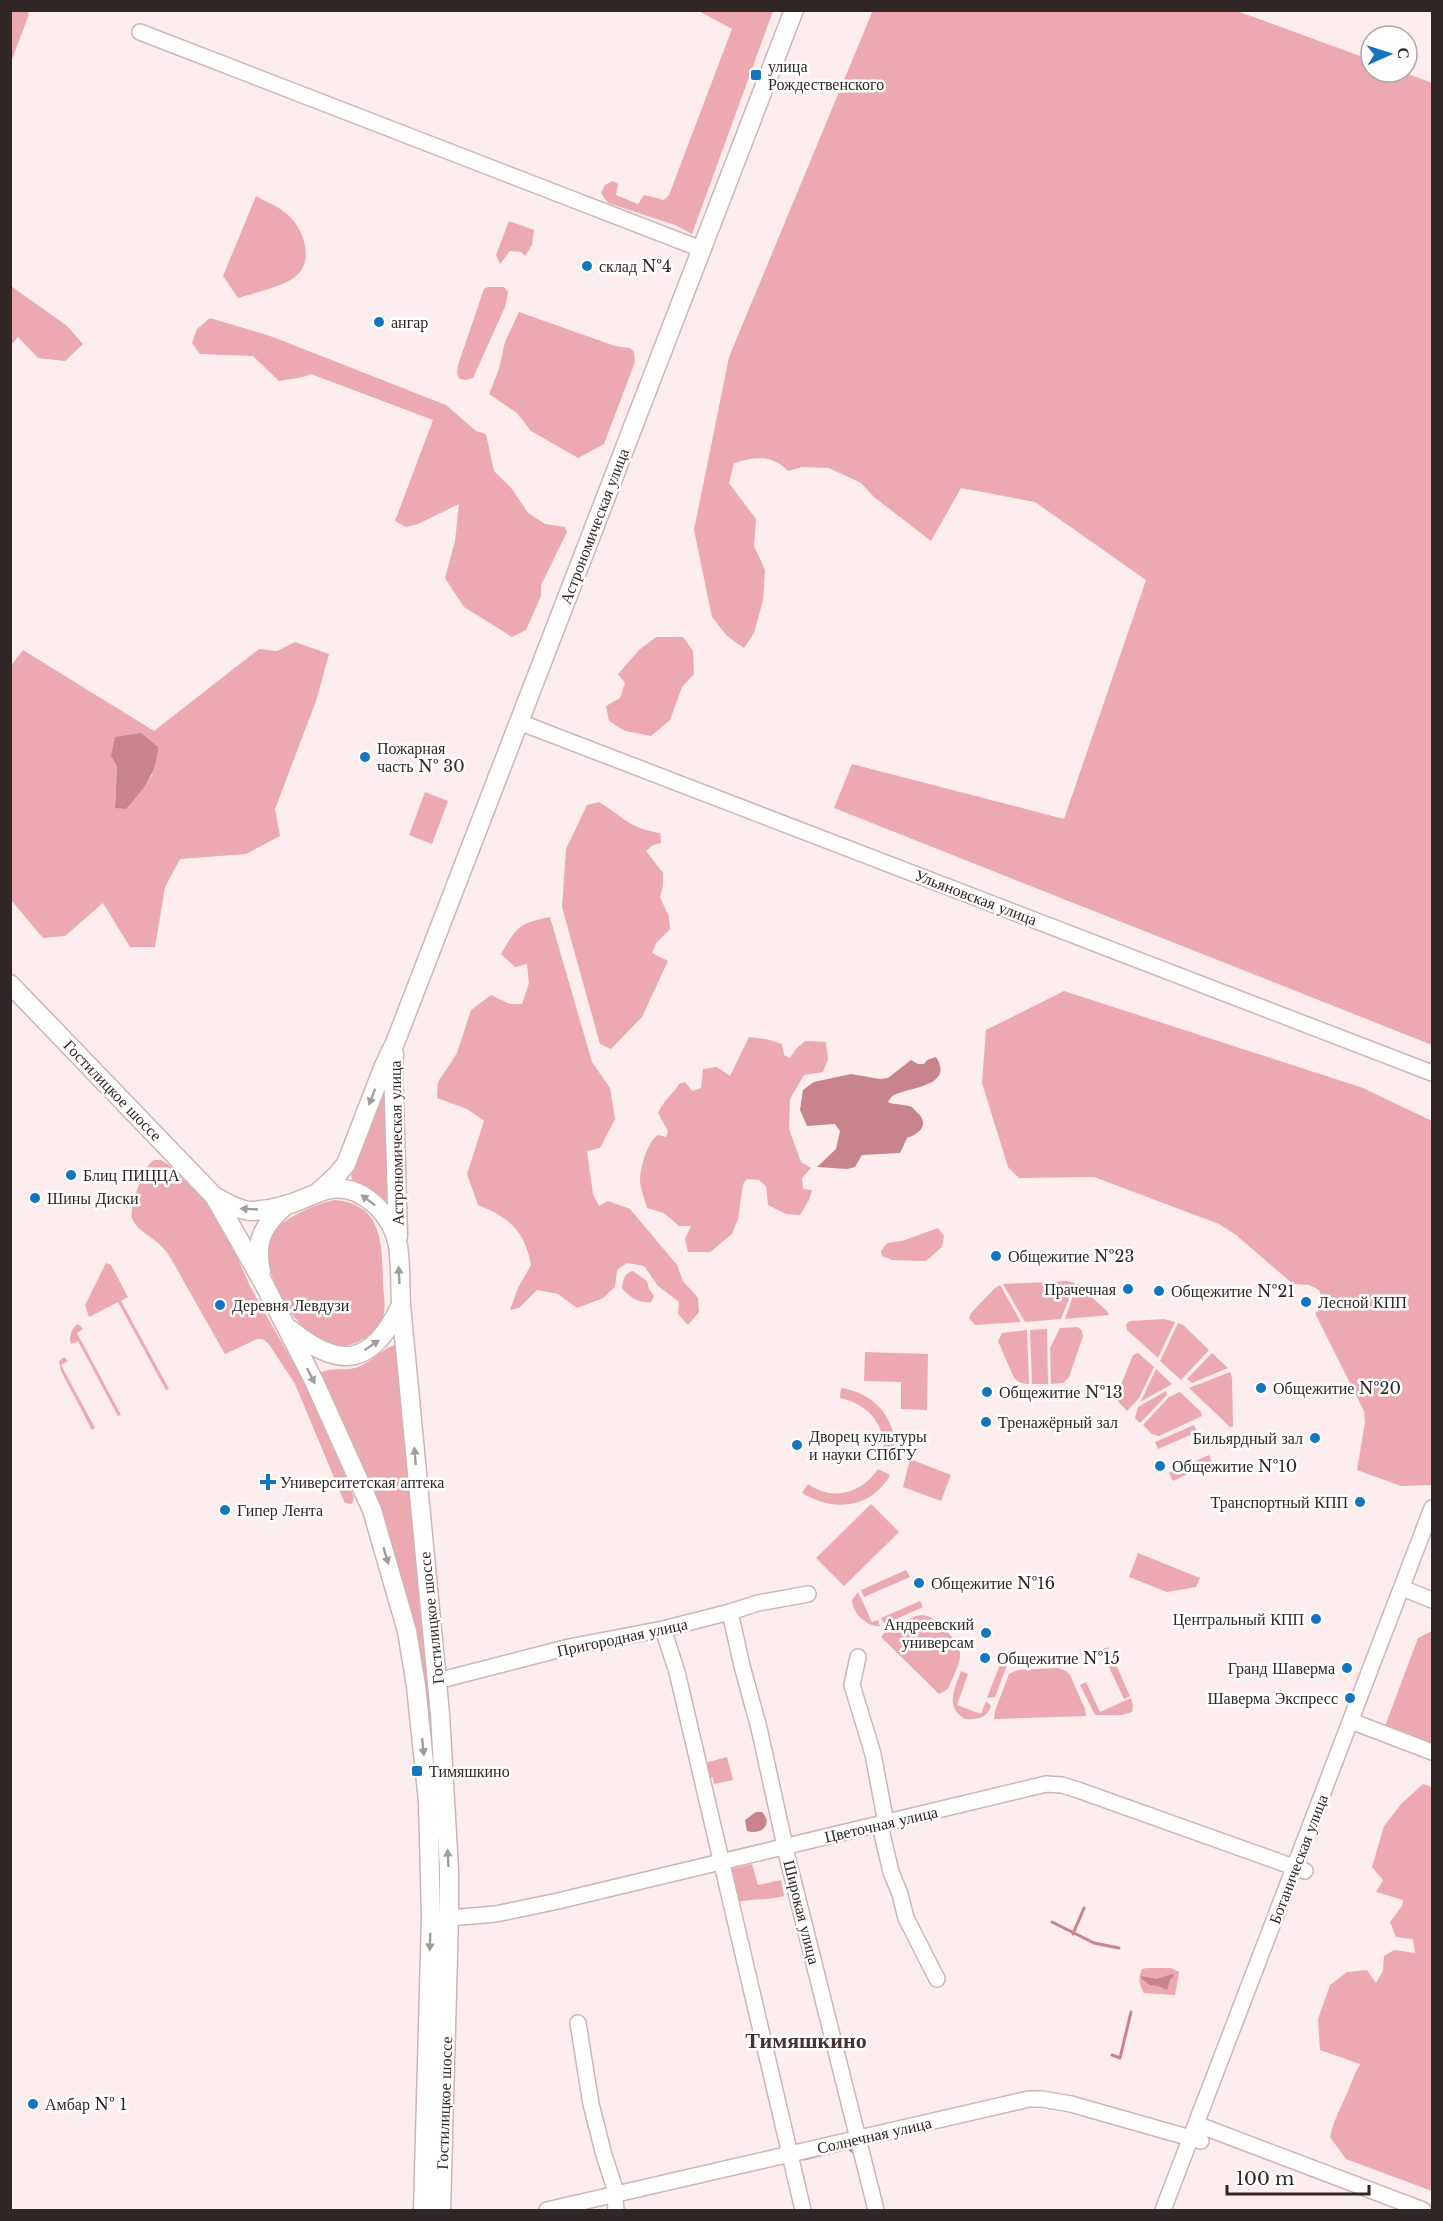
<svg xmlns="http://www.w3.org/2000/svg" width="1443" height="2221" font-family="'Libre Baskerville',serif">
<rect width="100%" height="100%" fill="#feedee"/>
<path fill="#ecaab0" fill-rule="evenodd" d="M11,10L27,11L29,14L11,62Z
M873,10L1237,11L1371,60V72H1403L1432,83V1045L834,808L852,764L1064,819L1146,580L1035,502L961,488L931,541L874,497L861,483L829,468L802,467L788,471C772,454 755,457 734,463L729,483L756,519L754,546L765,570L763,600L754,633L744,648L727,636L712,617L694,530L729,357Z
M699,11H773L692,234L675,225L608,203L601,193L605,185L613,181L618,184L616,195L638,204L644,195L664,200L669,195L732,29Z
M256,196C266,202 280,207 288,215C304,229 315,261 295,277C282,287 254,293 238,298L223,276Z
M509,221L534,230L532,245L525,256L521,252L510,251L500,264L496,255Z
M11,286L67,326L83,344L65,361L38,358L18,337L11,345Z
M488,287H504L508,292L505,307L473,378L466,380L460,379L457,374L458,365L484,289Z
M519,312L615,346L630,348L634,352L635,362L604,444L578,458L531,431L517,413L489,394L499,369L505,342Z
M210,318L273,337L446,405L476,431L486,434L494,471L512,489L528,513L545,524L565,527L567,532L541,585V596L526,630L512,637L464,607L445,578L455,541L459,504L418,524L406,527L395,521L433,420L311,374L303,377L279,381L253,356L200,354L192,343L197,329Z
M656,637H683L693,651L694,674L682,687L670,720L651,736L625,731L609,721L606,706L620,698L625,683L618,674L639,650Z
M295,642L329,654L316,701L275,809L280,836L246,854L180,859L165,887L155,947H130L103,903L65,936L43,938L11,900L10,667L23,650L154,731L259,649L277,651ZM111,756L153,774L126,809L115,807L117,767Z
M425,792L448,801L432,844L409,835Z
M599,802C624,817 628,828 660,833L661,843L653,845L646,851L663,873V885L660,897L669,917L670,929L656,943L652,953L668,961L642,1017L611,1049L600,1044L562,907L566,849L587,805Z
M550,917L592,1062L610,1088L615,1119L600,1148L587,1151L593,1194L599,1206L608,1201L630,1209L677,1265L683,1281L698,1298L699,1312L688,1325L678,1314L679,1302L658,1286L644,1266L627,1263L617,1270L615,1287L603,1298L577,1308L558,1294L537,1290L519,1308L510,1310L518,1288L531,1265C525,1231 509,1217 478,1205L467,1174L484,1121L467,1109L437,1098L438,1082L457,1053L471,1010L491,995L510,1004H522L529,983L527,964L515,967L501,954C517,927 519,923 550,917Z
M1064,991L1363,1088L1432,1121V1485L1401,1486L1357,1470L1365,1422L1364,1411L1315,1313L1322,1308L1323,1301L1319,1290L1309,1285L1293,1284L1236,1235L1219,1224L1094,1177L1019,1178L1008,1167L982,1083L986,1030Z
M749,1037L766,1039L782,1044L784,1055L790,1058L796,1049L805,1041L826,1042L828,1059L823,1072L804,1075L790,1099L789,1129L801,1162L811,1168L802,1178L803,1189L812,1190L809,1200L800,1215L786,1214L768,1205L766,1186L759,1180L747,1179L743,1184L738,1219L732,1234L710,1252H688L685,1239L691,1226H679L664,1213L647,1208C645,1200 640,1189 640,1179C641,1166 647,1142 658,1135L666,1137L668,1131L658,1113C664,1099 671,1097 679,1084L685,1082L692,1091L701,1088L703,1069L717,1067L730,1076Z
M383,1096L386,1097L390,1195L388,1201C377,1198 365,1188 354,1183L351,1176Z
M154,1160H161L169,1165L201,1197L222,1223L250,1286L314,1400L354,1497L352,1504L345,1503L343,1499L295,1384L268,1343L262,1339H257L225,1354C211,1330 198,1306 184,1282C178,1271 172,1259 165,1250C156,1238 137,1232 132,1218C129,1208 144,1165 154,1160Z
M335,1200C384,1204 382,1246 383,1284C384,1296 387,1313 380,1324C372,1336 355,1346 341,1346C324,1346 306,1330 295,1318C286,1308 272,1278 268,1265C266,1258 266,1249 268,1242C276,1220 314,1204 335,1200Z
M938,1228L944,1236L942,1247L926,1261L892,1260L882,1256L881,1251L887,1243L902,1241Z
M106,1263L111,1265L128,1297L121,1301L169,1389L166,1390L118,1302L89,1317L85,1305Z
M633,1271L647,1281L649,1289L654,1296L651,1302C640,1304 629,1297 622,1288C623,1280 624,1273 633,1271Z
M1068,1281L1075,1283L1061,1319L1025,1322L1003,1284Z
M1077,1284L1107,1311L1109,1315L1065,1319Z
M1000,1285L1021,1322L975,1325L969,1318L971,1313L995,1288Z
M1164,1319L1175,1322L1158,1358L1127,1330L1126,1324L1130,1321Z
M1178,1323L1183,1325L1209,1350L1181,1380L1160,1361Z
M78,1324L83,1329L77,1333L121,1415L118,1416L78,1341L71,1344C68,1338 72,1327 78,1324Z
M1078,1327L1082,1331L1083,1336L1069,1377L1063,1383L1051,1384L1050,1348L1060,1328Z
M1047,1329L1048,1384H1032L1030,1330Z
M1027,1330L1029,1384C1023,1384 1019,1383 1014,1378L998,1341L1002,1333Z
M396,1345L437,1747H429L425,1707L320,1373C333,1366 343,1372 358,1367C372,1362 382,1348 396,1345Z
M865,1352L928,1354L927,1410L901,1409V1382L864,1381Z
M1138,1353L1154,1367L1139,1398L1127,1411L1117,1400L1116,1397L1133,1355Z
M1212,1353L1228,1368L1192,1383L1187,1379Z
M64,1357L68,1361L61,1365L95,1428L92,1430L61,1371L59,1361Z
M1156,1369L1172,1384L1142,1401H1141Z
M1230,1372L1232,1378L1233,1426L1230,1427L1189,1388Z
M841,1388C879,1394 899,1423 895,1461L882,1458C889,1427 869,1404 840,1398Z
M1166,1391L1167,1395L1140,1423L1135,1418L1138,1407Z
M1180,1392L1201,1412L1202,1416L1159,1436L1152,1434L1143,1425L1169,1397Z
M1194,1425L1197,1432L1158,1449L1155,1442Z
M1209,1455L1212,1463L1173,1481L1169,1473Z
M910,1459L951,1475L941,1501L903,1487Z
M878,1469L890,1475C871,1509 833,1512 802,1493L808,1484C833,1502 862,1493 878,1469Z
M871,1504L899,1532L844,1586L816,1558Z
M1138,1553L1200,1578L1196,1587L1167,1592L1129,1577Z
M906,1570L910,1577L864,1597L861,1590Z
M858,1592L872,1622L878,1620L880,1626C867,1627 853,1614 852,1600Z
M920,1601L923,1607L885,1624L881,1618Z
M916,1616C921,1615 925,1615 930,1617C941,1624 962,1643 960,1657C958,1668 952,1679 948,1689L939,1694L881,1637L887,1629Z
M1432,1631V1744L1385,1726L1418,1638Z
M1108,1647L1130,1696L1124,1699L1101,1650Z
M1001,1662L1007,1665L995,1697L987,1698Z
M1058,1668L1066,1671L1070,1675L1085,1709L1086,1716L994,1719L995,1711L1009,1674L1018,1670Z
M961,1671L968,1674L957,1705L981,1714L986,1701L991,1706C987,1718 977,1720 965,1719C944,1707 955,1688 961,1671Z
M1086,1682L1100,1712L1131,1698L1133,1706L1132,1712L1122,1715H1095L1080,1685Z
M727,1757L733,1780L714,1784L713,1778L708,1776L705,1763Z
M1423,1784L1432,1787V2191L1346,2159L1330,2137C1333,2123 1338,2113 1344,2100C1350,2088 1353,2076 1360,2064L1320,2050L1318,2019L1330,1985L1347,1972L1367,1970L1376,1983L1383,1971L1384,1956L1394,1950L1415,1953L1413,1939L1396,1937L1390,1922L1402,1906L1403,1900L1376,1892L1383,1880L1372,1867L1384,1826L1402,1803Z
M752,1864L758,1885L781,1880L784,1896C769,1900 753,1899 737,1902L731,1869Z
M1147,1968H1171L1179,1972L1175,1995L1144,1993C1139,1985 1138,1978 1142,1969Z"/>
<path fill="#c8848b" d="M141,733L158,747C157,773 143,790 126,809L115,808L117,767L111,756L115,737Z
M936,1057C955,1086 910,1087 894,1095C892,1096 889,1100 888,1102C894,1105 905,1104 912,1107C912,1107 918,1114 919,1114C929,1126 919,1134 907,1138L900,1153L862,1155L855,1167L847,1169L817,1167L836,1149L840,1131L835,1124L807,1126L800,1110L803,1090L814,1082L851,1074L880,1079L888,1078L911,1060L918,1064H924L927,1060Z
M756,1812H762C774,1825 761,1835 747,1831L745,1820Z
M1172,1974L1174,1976L1170,1980L1167,1990L1158,1986L1150,1985L1142,1979L1141,1976L1156,1979Z"/>
<g fill="none" stroke-linecap="round" stroke-linejoin="round">
<path stroke="#c8848b" stroke-width="3" d="M1052,1922L1094,1943L1119,1948
M1073,1934L1084,1908
M1112,2055L1120,2058L1131,2012
M804,2159L848,2148L856,2154"/>
<g stroke="#cfb4b6" stroke-width="18">
<path id="minor" d="M140,32L701,249
M519,722L1432,1073
M1402,1588L1432,1600
M730,1612L742,1666L759,1728L788,1860L876,2210
M663,1629L677,1672L803,2210
M858,1657L852,1685L873,1754L886,1823
M437,1681L569,1647L663,1629L730,1612L758,1603L808,1594
M1351,1721L1432,1752
M880,1825L891,1872L900,1894L906,1918L937,1979
M449,1918L496,1914L558,1901L1046,1784L1062,1785L1078,1790L1305,1871
M578,2023L591,2104L604,2155L614,2186L616,2210
M1196,2124L1423,2210
M547,2210L1029,2099H1042L1071,2104L1201,2141
M1163,2210L1432,1508"/>
</g>
<g stroke="#cfb4b6" stroke-width="21">
<path id="major" d="M10,984L214,1196L263,1282L314,1381L372,1510L407,1631L416,1686L428,1801L431,1917L423,2210
M394,1054L393,1067L398,1236
M317,1193L337,1175L346,1164L383,1068L395,1043L794,10
M214,1196C225,1202 239,1211 252,1211C269,1210 290,1205 305,1198C314,1195 322,1190 331,1189C363,1184 393,1216 398,1246C401,1265 400,1286 401,1305L440,1714L449,1869V1918L441,2210
M261,1272C254,1241 263,1225 286,1205
M291,1330C340,1370 372,1365 400,1307"/>
</g>
<use href="#minor" stroke="#fff" stroke-width="15"/>
<use href="#major" stroke="#fff" stroke-width="18"/>
</g>
<defs><path id="oneway-solid" d="M-6-.8H1V-3.2L6.5 0L1 3.2V.8H-6Z" transform="scale(1.5)"/></defs>
<g fill="#a29d9d">
<use href="#oneway-solid" transform="translate(372 1097) rotate(111)"/>
<use href="#oneway-solid" transform="translate(368 1200) rotate(-143)"/>
<use href="#oneway-solid" transform="translate(249 1209) rotate(-177)"/>
<use href="#oneway-solid" transform="translate(399 1275) rotate(-93)"/>
<use href="#oneway-solid" transform="translate(372 1345) rotate(-35)"/>
<use href="#oneway-solid" transform="translate(311 1376) rotate(63)"/>
<use href="#oneway-solid" transform="translate(415 1456) rotate(-95)"/>
<use href="#oneway-solid" transform="translate(386 1556) rotate(73)"/>
<use href="#oneway-solid" transform="translate(423 1747) rotate(84)"/>
<use href="#oneway-solid" transform="translate(448 1858) rotate(-93)"/>
<use href="#oneway-solid" transform="translate(430 1942) rotate(92)"/>
</g>
<g fill="#1176c1" stroke="#fff" stroke-width="2">
<rect x="750" y="69" width="12" height="12" rx="3"/>
<circle cx="587" cy="266" r="6"/>
<circle cx="379" cy="322" r="6"/>
<circle cx="365" cy="757" r="6"/>
<circle cx="71" cy="1175" r="6"/>
<circle cx="35" cy="1198" r="6"/>
<circle cx="996" cy="1256" r="6"/>
<circle cx="1128" cy="1289" r="6"/>
<circle cx="1159" cy="1291" r="6"/>
<circle cx="1306" cy="1302" r="6"/>
<circle cx="220" cy="1305" r="6"/>
<circle cx="1261" cy="1388" r="6"/>
<circle cx="987" cy="1392" r="6"/>
<circle cx="986" cy="1422" r="6"/>
<circle cx="1315" cy="1438" r="6"/>
<circle cx="797" cy="1445" r="6"/>
<circle cx="1160" cy="1466" r="6"/>
<path d="M265 1473h6v6h6v6h-6v6h-6v-6h-6v-6h6z"/>
<circle cx="1360" cy="1502" r="6"/>
<circle cx="225" cy="1510" r="6"/>
<circle cx="919" cy="1583" r="6"/>
<circle cx="1316" cy="1619" r="6"/>
<circle cx="986" cy="1633" r="6"/>
<circle cx="985" cy="1658" r="6"/>
<circle cx="1347" cy="1668" r="6"/>
<circle cx="1350" cy="1698" r="6"/>
<rect x="411" y="1765" width="12" height="12" rx="3"/>
<circle cx="33" cy="2104" r="6"/>
</g>
<g text-anchor="middle" stroke-width="5" stroke-linejoin="round" paint-order="stroke">
<g font-size="16" fill="#302626" stroke="#fff" text-anchor="start">
<text x="768" y="72">улица<tspan x="768" dy="18">Рождественского</tspan></text>
<text x="599" y="272">склад №4</text>
<text x="391" y="328">ангар</text>
<text x="377" y="754">Пожарная<tspan x="377" dy="18">часть № 30</tspan></text>
<text x="83" y="1181">Блиц ПИЦЦА</text>
<text x="47" y="1204">Шины Диски</text>
<text x="1008" y="1262">Общежитие №23</text>
<text x="1116" y="1295" text-anchor="end">Прачечная</text>
<text x="1171" y="1297">Общежитие №21</text>
<text x="1318" y="1308">Лесной КПП</text>
<text x="232" y="1311">Деревня Левдузи</text>
<text x="1273" y="1394">Общежитие №20</text>
<text x="999" y="1398">Общежитие №13</text>
<text x="998" y="1428">Тренажёрный зал</text>
<text x="809" y="1442">Дворец культуры<tspan x="809" dy="18">и науки СПбГУ</tspan></text>
<text x="1303" y="1444" text-anchor="end">Бильярдный зал</text>
<text x="1172" y="1472">Общежитие №10</text>
<text x="280" y="1488">Университетская аптека</text>
<text x="1348" y="1508" text-anchor="end">Транспортный КПП</text>
<text x="237" y="1516">Гипер Лента</text>
<text x="931" y="1589">Общежитие №16</text>
<text x="1304" y="1625" text-anchor="end">Центральный КПП</text>
<text x="974" y="1630" text-anchor="end">Андреевский<tspan x="974" dy="18">универсам</tspan></text>
<text x="997" y="1664">Общежитие №15</text>
<text x="1335" y="1674" text-anchor="end">Гранд Шаверма</text>
<text x="1338" y="1704" text-anchor="end">Шаверма Экспресс</text>
<text x="429" y="1777">Тимяшкино</text>
<text x="45" y="2110">Амбар № 1</text>
</g>
<g font-size="16" fill="#302626" stroke="#fff">
<text transform="translate(594 526) rotate(-69)" y="6">Астрономическая улица</text>
<text transform="translate(976 897) rotate(21)" y="6">Ульяновская улица</text>
<text transform="translate(113 1090) rotate(46)" y="6">Гостилицкое шоссе</text>
<text transform="translate(396 1143) rotate(-91)" y="6">Астрономическая улица</text>
<text transform="translate(431 1618) rotate(-96)" y="6">Гостилицкое шоссе</text>
<text transform="translate(622 1637) rotate(-12)" y="6">Пригородная улица</text>
<text transform="translate(881 1824) rotate(-13)" y="6">Цветочная улица</text>
<text transform="translate(1298 1859) rotate(-69)" y="6">Ботаническая улица</text>
<text transform="translate(802 1912) rotate(76)" y="6">Широкая улица</text>
<text transform="translate(444 2103) rotate(-88)" y="6">Гостилицкое шоссе</text>
<text transform="translate(874 2135) rotate(-13)" y="6">Солнечная улица</text>
</g>
<g font-size="22" font-weight="bold" fill="#483234" stroke="#fff">
<text x="806" y="2048">Тимяшкино</text>
</g>
</g>
<rect width="1443" height="2221" fill="none" stroke="#302626" stroke-width="24"/>
<g transform="translate(1389 54) rotate(87)"><circle r="28" fill="#ffffff" stroke="#aca8a8" stroke-width="1.5"/>
<path d="M0-4.5L10 22L0 15L-10 22Z" fill="#1176c1"/>
<text y="-9" font-size="16" font-weight="bold" text-anchor="middle" fill="#302626">С</text>
</g>
<path d="M1227 2185v9h142v-9" fill="none" stroke="#302626" stroke-width="3"/>
<text x="1236" y="2185" font-size="18" fill="#302626" stroke="#ffffff" stroke-width="4.5" paint-order="stroke">100 m</text>
</svg>
